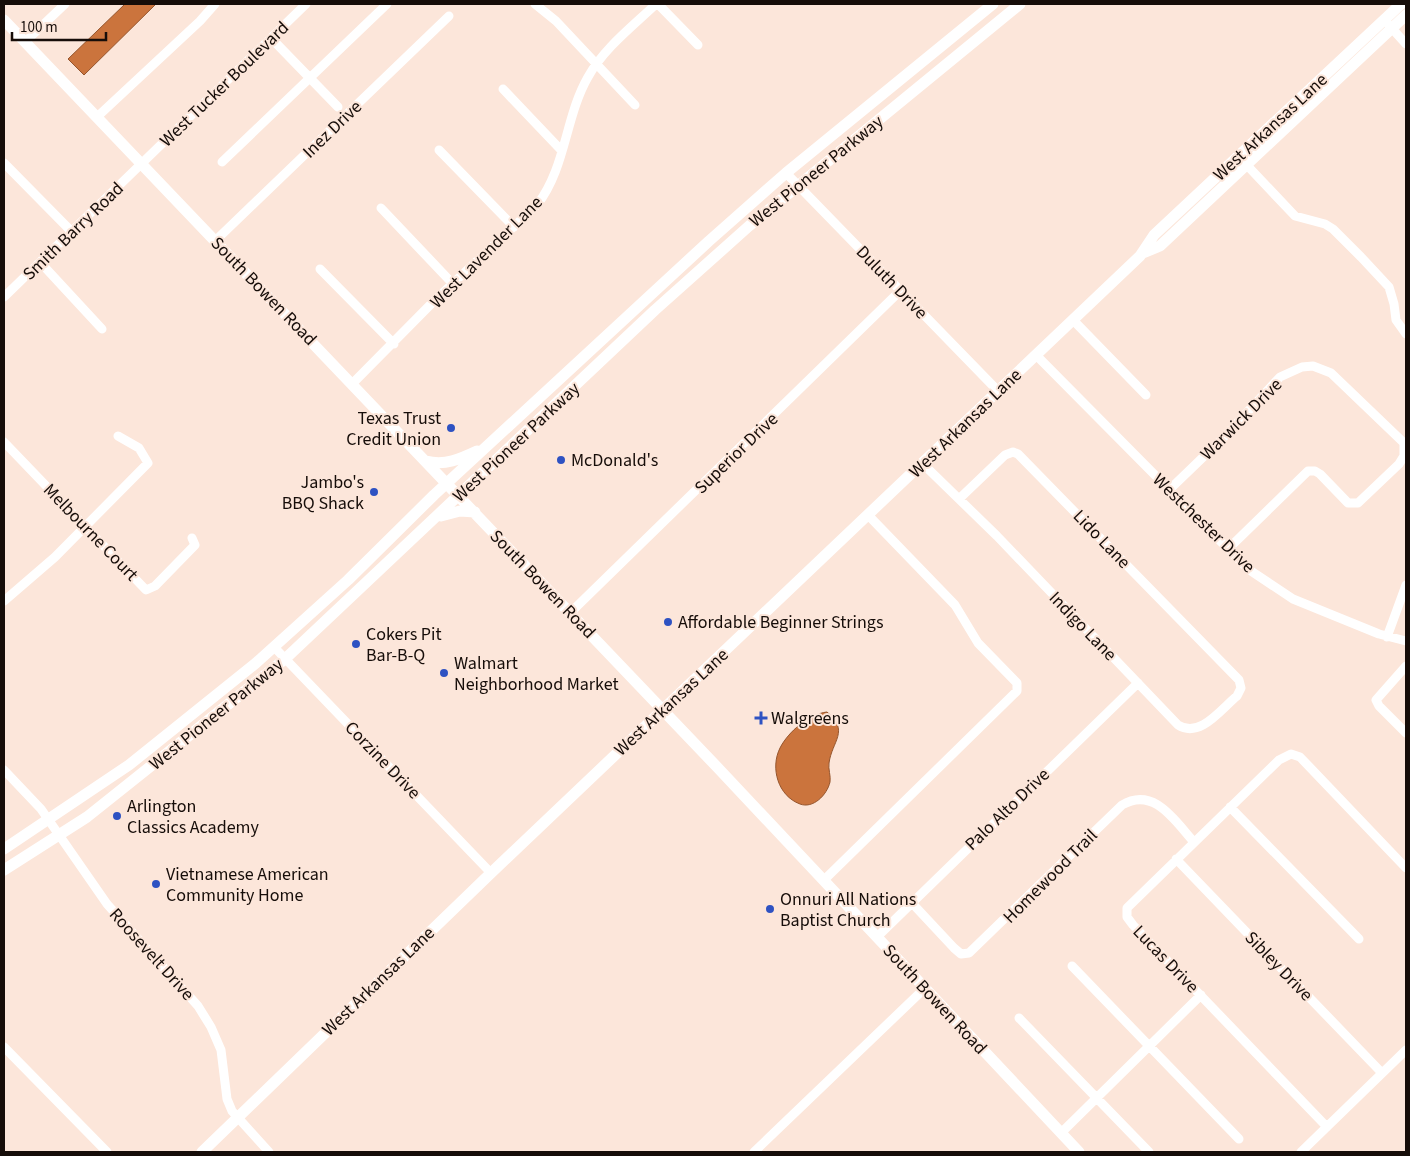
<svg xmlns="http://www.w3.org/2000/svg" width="1410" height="1156" font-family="'Source Sans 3',sans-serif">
<rect width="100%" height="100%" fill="#fce6da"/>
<path fill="#cb743d" stroke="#95552d" d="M125,4H156L84,75L68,59Z
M827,712C850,731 832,741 829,763C828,769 831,776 830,782C827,795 813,809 800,804C778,796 770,768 780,748C788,732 809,714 827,712Z"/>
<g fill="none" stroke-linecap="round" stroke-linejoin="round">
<path stroke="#fff" stroke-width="9" d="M535,4L556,21L635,105
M658,4L698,45
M1388,24L1406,44
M271,38L338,107
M25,42L65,4
M503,89L562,151
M97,117L200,21L215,4
M439,150L514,227
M1242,160L1295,216L1325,224L1333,229L1361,257L1389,287L1394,304L1396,320L1406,334
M222,162L387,4
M4,163L72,232
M786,173L998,391
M381,208L453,284
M215,241L449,16
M40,262L102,329
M320,269L394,344
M4,297L306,4
M1073,320L1146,395
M1036,355L1248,569L1293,599L1379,634L1406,641
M352,384L435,300L537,205C566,168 565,117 588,77C604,48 633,26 656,4
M4,442L146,590L155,586L195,545L192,538
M922,463L997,536L1178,725C1200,739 1221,709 1237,696L1241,688L1239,680L1018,454L1013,452L1005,455L959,499
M1169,490L1224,437L1280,377L1302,367L1313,366L1331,373L1404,443V456L1399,464L1358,503H1348L1320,474L1315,471H1308L1228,549
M4,601L55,557L148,463L139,448L118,436
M570,613L900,291
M1387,637L1406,585
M274,647L491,873
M1406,666L1376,700L1379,706L1406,733
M4,770L41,809L107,904L198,1006L211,1027L221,1050L227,1099L232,1111L269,1152
M1230,807L1359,939
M1176,859L1382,1073
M824,880L1017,691V683L978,643L955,605L868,515
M911,902L954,948L961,954L969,953L1122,805C1154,786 1175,821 1194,842
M877,937L1138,683
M1072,966L1239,1139
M1019,1018L1149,1152
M4,1047L107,1152
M1327,1127L1133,925L1127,917V908L1279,760L1291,754L1300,757L1406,868
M1061,1133L1201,995
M754,1152L925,988
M1301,1152L1406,1050"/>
<path stroke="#fff" stroke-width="11" d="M4,20L718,768L1079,1152
M1143,253L1160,246L1406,15
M426,461C445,466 460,459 477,451
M441,516L460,511L475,512
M4,849L129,765L256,663L348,580L434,495L709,241L786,173L993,4
M4,870L87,817L285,659L655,310L749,226L1020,4
M202,1152L491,873L1140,256L1154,235L1401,4"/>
</g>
<g fill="#2e52c2" stroke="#fce6da" stroke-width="2">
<circle cx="451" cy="428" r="5"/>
<circle cx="561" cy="460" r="5"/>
<circle cx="374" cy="492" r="5"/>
<circle cx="668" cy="622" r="5"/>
<circle cx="356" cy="644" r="5"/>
<circle cx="444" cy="673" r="5"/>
<path d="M758.5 710.5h5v5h5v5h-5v5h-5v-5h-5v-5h5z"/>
<circle cx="117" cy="816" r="5"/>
<circle cx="156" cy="884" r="5"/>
<circle cx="770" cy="909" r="5"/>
</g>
<g text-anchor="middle" stroke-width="4" stroke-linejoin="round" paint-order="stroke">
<g font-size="18" fill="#160d09" stroke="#fce6da">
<text transform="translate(224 84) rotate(-44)" y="6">West Tucker Boulevard</text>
<text transform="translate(1270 127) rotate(-43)" y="6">West Arkansas Lane</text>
<text transform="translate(332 129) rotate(-44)" y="6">Inez Drive</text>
<text transform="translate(816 171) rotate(-39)" y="6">West Pioneer Parkway</text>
<text transform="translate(73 231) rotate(-44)" y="6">Smith Barry Road</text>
<text transform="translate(486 252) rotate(-45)" y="6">West Lavender Lane</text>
<text transform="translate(892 282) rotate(46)" y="6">Duluth Drive</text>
<text transform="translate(264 291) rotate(46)" y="6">South Bowen Road</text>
<text transform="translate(1241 419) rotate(-45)" y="6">Warwick Drive</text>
<text transform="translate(965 423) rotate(-44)" y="6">West Arkansas Lane</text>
<text transform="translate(516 442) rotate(-43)" y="6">West Pioneer Parkway</text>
<text transform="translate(736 453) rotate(-44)" y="6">Superior Drive</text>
<text transform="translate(1204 523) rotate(44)" y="6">Westchester Drive</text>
<text transform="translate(91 532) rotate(46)" y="6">Melbourne Court</text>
<text transform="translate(1102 539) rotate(46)" y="6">Lido Lane</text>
<text transform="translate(543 584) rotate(46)" y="6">South Bowen Road</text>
<text transform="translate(1083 626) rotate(46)" y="6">Indigo Lane</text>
<text transform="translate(671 702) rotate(-43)" y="6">West Arkansas Lane</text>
<text transform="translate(216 714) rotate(-39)" y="6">West Pioneer Parkway</text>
<text transform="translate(383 760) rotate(46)" y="6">Corzine Drive</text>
<text transform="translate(1007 809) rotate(-44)" y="6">Palo Alto Drive</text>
<text transform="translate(1050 876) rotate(-45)" y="6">Homewood Trail</text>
<text transform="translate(152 954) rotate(48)" y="6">Roosevelt Drive</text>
<text transform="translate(1166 959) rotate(46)" y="6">Lucas Drive</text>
<text transform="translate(1279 966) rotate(46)" y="6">Sibley Drive</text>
<text transform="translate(378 981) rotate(-44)" y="6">West Arkansas Lane</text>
<text transform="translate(935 999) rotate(47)" y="6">South Bowen Road</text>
</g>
<g font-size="18" fill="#160d09" stroke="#fce6da" text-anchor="start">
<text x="441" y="424" text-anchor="end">Texas Trust<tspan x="441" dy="21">Credit Union</tspan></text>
<text x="571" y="466">McDonald's</text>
<text x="364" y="488" text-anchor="end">Jambo's<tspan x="364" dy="21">BBQ Shack</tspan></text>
<text x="678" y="628">Affordable Beginner Strings</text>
<text x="366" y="640">Cokers Pit<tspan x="366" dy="21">Bar-B-Q</tspan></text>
<text x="454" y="669">Walmart<tspan x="454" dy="21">Neighborhood Market</tspan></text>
<text x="771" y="724">Walgreens</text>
<text x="127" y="812">Arlington<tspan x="127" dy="21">Classics Academy</tspan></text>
<text x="166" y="880">Vietnamese American<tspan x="166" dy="21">Community Home</tspan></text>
<text x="780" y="905">Onnuri All Nations<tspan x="780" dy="21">Baptist Church</tspan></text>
</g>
</g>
<rect width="1410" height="1156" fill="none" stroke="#160d09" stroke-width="10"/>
<path d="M12 32v8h94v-8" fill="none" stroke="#160d09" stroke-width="2.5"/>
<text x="20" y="32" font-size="15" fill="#160d09" stroke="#fce6da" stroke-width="4" paint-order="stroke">100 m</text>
</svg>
